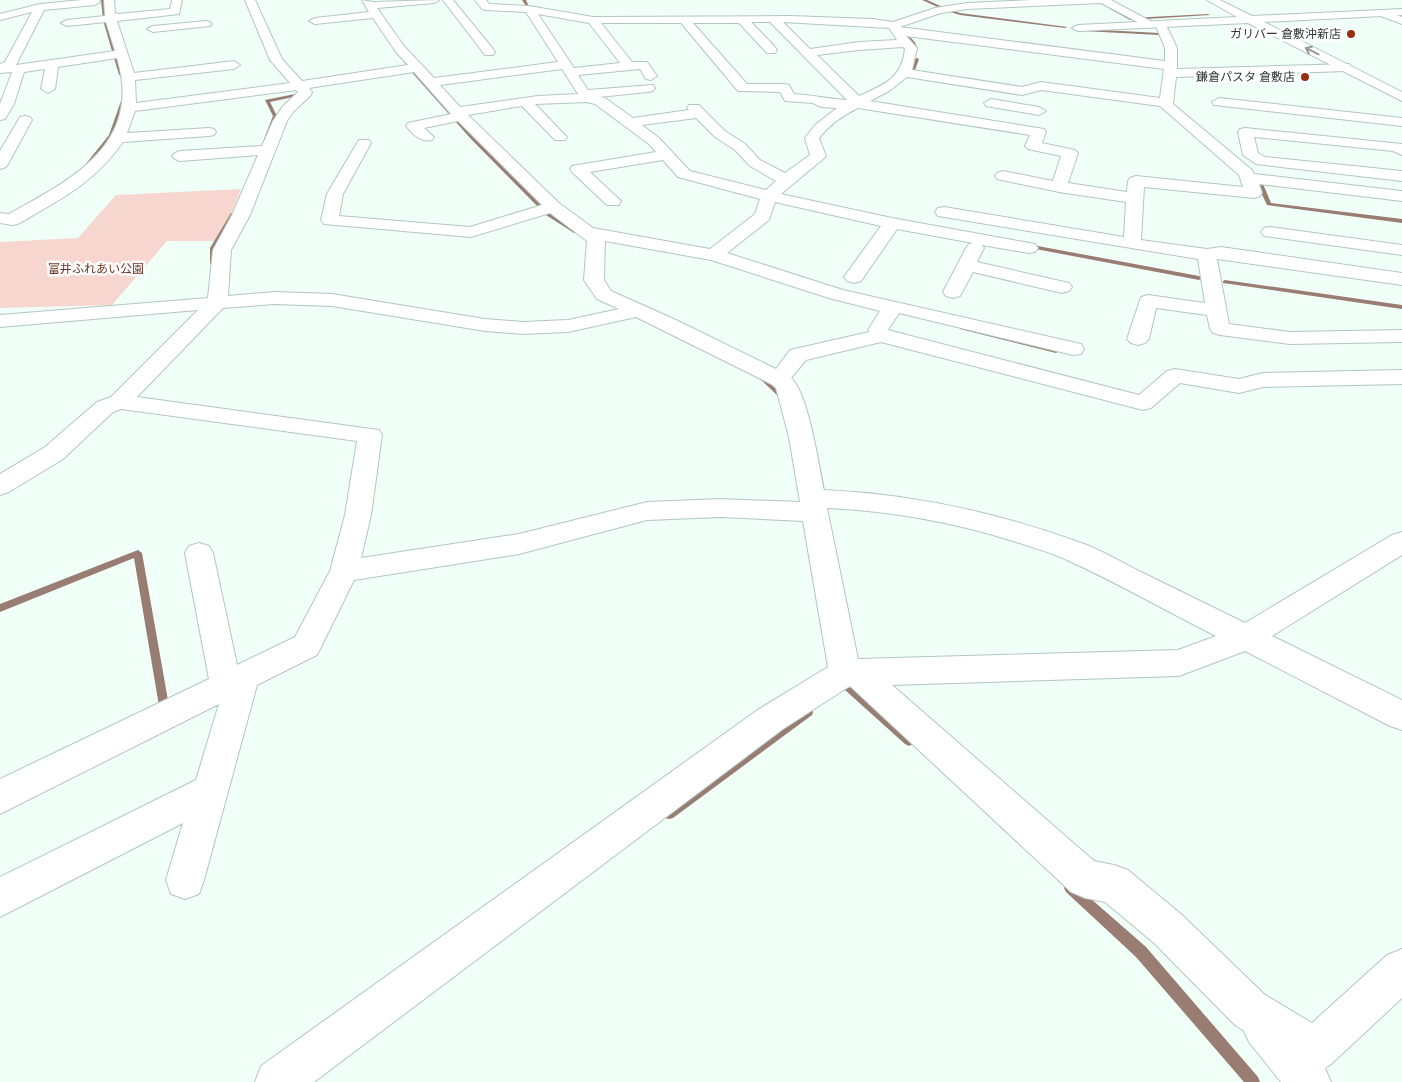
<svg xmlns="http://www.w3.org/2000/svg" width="1402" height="1082" font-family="Lato,'Noto Sans JP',sans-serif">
<rect width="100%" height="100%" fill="#f1fff9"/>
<path fill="#f6d6ce" d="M241,189L232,212L214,241H167L112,305L0,308V242L78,238L116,195Z"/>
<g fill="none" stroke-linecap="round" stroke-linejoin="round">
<path fill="#997c72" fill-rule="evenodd" d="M101,0H105L107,20L122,76L119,75L103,20Z
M522,0H526L530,9H528Z
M922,0H927L945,8L942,9Z
M1106,4L1131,18L1208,14L1210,15L1130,20L1105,6Z
M948,9L960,13L1067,27L1065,28L960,15L947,11Z
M1084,29L1159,33L1161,34L1159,35L1083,31Z
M901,33C908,34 916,41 917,48H915L912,43L901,35Z
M397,51H399L410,66L475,137L550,213L578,231V233H574L546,215L471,139L408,68Z
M917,58L919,59L915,70L912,71L915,59Z
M305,92L307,94L270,102L277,116L268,138L264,139L273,116L265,100Z
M121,101L125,102L113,135L89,167H85V165L109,135Z
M1260,182L1263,184L1271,203L1402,219V223L1267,205L1257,184Z
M231,213L236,214L216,248L215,263L210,264V248Z
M1027,244L1199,276L1202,278L1199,280L1025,247L1024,246Z
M1225,280L1402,305V309L1223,283V281Z
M962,326L1058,350L1059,351L1056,353L960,329V327Z
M759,374H765L784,393L787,399L786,401H780L778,396L759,378Z
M138,550L142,553L169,706L168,709L164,710L160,709L159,706L134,558L0,612V604Z
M846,680L850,681L913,738L914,741L913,744L909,746L905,744L845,690L840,692L836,691L835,688L836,685Z
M808,707L812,709L813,712L812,715L673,818L669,819L665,818L663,814L665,810Z
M1070,882L1074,884L1146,947L1258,1077L1260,1082H1244L1136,957L1066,892L1064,888L1066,884Z"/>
<g stroke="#b1c7be" stroke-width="2">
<path id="minor" d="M82,0H99L100,2L95,5L44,10L16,65L115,51L106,22L67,26L61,23L67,20L105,16L104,0H114L115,13L118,14L170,9L172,0H182L179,14L117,21L134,73L234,61L240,65L234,69L135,80L136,103L290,83L270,60L245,0H255L282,59L302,81L408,65L396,52L373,18L315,24L309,21L315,18L369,12L362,0L373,2L439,0L434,3L377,8L404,46L434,78L558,62L526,12L486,10L482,9L475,0H486L489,4L529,6L593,17L790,16L873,19L893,22L935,8L967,3L1032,0H1111L1156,24L1161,22L1165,23L1177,48V69L1349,64L1351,67L1349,70L1345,71L1176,77L1173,104L1252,170L1254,174L1402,191V201L1259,184L1262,193L1260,196L1254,198L1144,187L1141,240L1207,249L1221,247L1402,273V285L1217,259L1229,324L1290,332L1402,330V342L1290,344L1220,335L1213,333L1210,329L1207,315L1156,308L1149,339L1145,343L1138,345L1131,343L1127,339L1141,297L1148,295L1205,303L1198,259L938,216L935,212L938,208L944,207L1124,237L1126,202L1059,192L997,179L995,176L997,173L1003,171L1053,181L1061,156L1028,149L1025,146L1030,135L858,108C843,115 830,124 819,138L826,156L823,159L781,194L892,218L1035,244L1038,248L1035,252L1029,253L982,245L984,248L977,262L1069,283L1072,287L1069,291L1062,293L973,272L960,296L953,298L946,296L943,292L966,248L969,244L973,243L897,229L861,281L854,283L847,281L844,277L881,226L775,202L769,220L727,253L843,290L1081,344L1084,349L1081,354L1073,355L899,313L888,330L1139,395L1167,371L1175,369L1239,379L1263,373L1402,370V384L1263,387L1239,393L1180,383L1151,408L1143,410L881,342L806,360L791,378C808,392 819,466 824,490C913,494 1000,513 1084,544C1103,551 1121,562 1139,571C1174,588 1210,606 1245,623L1392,535L1402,532V555L1272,636L1402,700V730L1390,726L1245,651L1179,676L892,685L1094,861L1114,865L1128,870L1182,915L1265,995L1312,1023L1387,955L1402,949V998L1330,1065L1325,1068L1331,1082H1281L1249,1042L1244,1031L1235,1025L1154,943L1105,902L1085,898L1071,892L850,686L783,729L314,1082H255L261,1066L759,709L828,667L803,521L720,517L647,520L519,554L354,580L317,655L257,685L204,880L199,894L185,899L171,894L166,880L183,823L0,917V877L196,780L219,704L0,814V779L209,679L185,553L189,546L199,543L209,546L213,553L237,665L295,637L330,571L345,515L357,441L121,409L113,412L63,459L9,492L0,495V474L45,447L97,402L111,397L198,310L0,327V315L208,298L213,250L232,215L258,155L180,161L175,159L172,156L175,153L180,151L262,146L273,121L283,106L298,92L296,90L135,111L127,133L209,128L214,129L216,132L214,135L209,136L123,142C93,184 61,199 18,224L12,225L0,223V213L9,214C72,179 143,144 117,58L58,67L55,89L48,93L41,89L45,69L24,72L14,104L5,119L0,120V104L12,72L0,73V64L5,62L32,12L0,20V14L40,4ZM1101,3L1147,27L1151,28L1156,26L1165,48V61L900,27L941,13L967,9ZM538,14L589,23L620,63L574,68ZM751,22H770L847,100C828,99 813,95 794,94L789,85L784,84H747L693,23H739L767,53H775L777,50L775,47ZM783,22L889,28L897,40L859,42L810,49ZM601,23H681L738,91L780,92L785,101L813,103L821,107L837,108L815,125L805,138L810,155L785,173L760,160L745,144L725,131L699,105H689L687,108L689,110L633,118L605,98L599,97L648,92L653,91L655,88L653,85L588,90L578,75L640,69L646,79L651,80L657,76L647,62H632ZM906,36L1164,69L1160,98L1041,82L1022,87L912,70L917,48ZM903,47L905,49C902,78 884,85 859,96L817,55L859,50ZM562,69L578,94L538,96L460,107L440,85ZM414,72L451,114L408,123L406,126C412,134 422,143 432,140L434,137L424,128L458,121L542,205L470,227L339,216L343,194L371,143L369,140H359L357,143L327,194L321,220L324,224L471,237L550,213L587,241L584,280L597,299L619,309L568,320L523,322L485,319L332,294L275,292L228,296L231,250L250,215L287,121L293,112L311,95L312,92L309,88ZM907,77L1022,95L1041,90L1160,106L1239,175L1243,187L1136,176L1130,178L1128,181L1127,192L1068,183L1078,153L1075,150L1042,143L1046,132L1044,129L870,101L889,91ZM587,102L595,104L649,144L656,152L572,166L570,169L572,172L607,205H619L621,201L590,172L663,160L678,177L760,199L755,214L710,249L593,228L559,203L468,115L522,106L555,140H565L567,137L535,104ZM696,118L715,137L735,150L750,166L776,181L766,190L690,171L659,138L642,125ZM605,241L711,260L829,298L880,311L868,330L869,332L790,350L776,369L676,320L611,291L604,280ZM275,304L332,306L485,331L523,334L568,332L636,317L771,384L776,388L789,437L800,502L720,499L647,502L519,534L361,558L371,515L382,435L379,430L137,397L223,308ZM827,508C891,511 953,522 1013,541C1031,547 1050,552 1067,560C1118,583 1166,611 1216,636L1178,650L858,659Z
M443,0H453L493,49L495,52L493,55H485Z
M1382,10L1402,17V24L1378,15L1377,13L1378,11Z
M206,21L210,22L212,24L210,26L153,32L147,29L153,26Z
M1219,98L1402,118V126L1214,105L1212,102Z
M991,99L1039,107L1046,111L1039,115L986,106L984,103Z
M25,116L30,117L32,120L8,164L6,167L0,169V151L20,117Z
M1245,128L1402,144V155L1393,151L1254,137L1258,153L1265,157L1402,171V181L1256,164L1243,155L1238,132L1240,129Z
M1270,227L1402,245V255L1264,236L1261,232L1264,228Z"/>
</g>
<g stroke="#b1c7be" stroke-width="2">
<path id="tertiary" d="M1207,0H1220L1252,16L1402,9V15L1264,22L1402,92V101L1248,23L1078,31L1072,28L1078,25L1237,17Z"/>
</g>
<use href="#minor" fill="#fff" fill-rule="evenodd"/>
<use href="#tertiary" fill="#fff" fill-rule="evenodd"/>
</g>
<defs><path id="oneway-shaft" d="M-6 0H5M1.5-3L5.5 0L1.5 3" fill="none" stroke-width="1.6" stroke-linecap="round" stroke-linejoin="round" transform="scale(1.25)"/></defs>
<use stroke="#979c9a" href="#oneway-shaft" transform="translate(1312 51) rotate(-154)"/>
<g fill="#972f14" stroke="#fff" stroke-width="2">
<circle cx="1351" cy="34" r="5"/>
<circle cx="1305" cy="77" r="5"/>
</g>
<g text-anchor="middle" stroke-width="5" stroke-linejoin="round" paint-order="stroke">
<g font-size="12" fill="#2f3834" stroke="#fff" text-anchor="end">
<text x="1341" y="38">ガリバー 倉敷沖新店</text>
<text x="1295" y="81">鎌倉パスタ 倉敷店</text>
</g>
<g font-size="12" fill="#6e3324" stroke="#fff">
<text x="96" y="273">富井ふれあい公園</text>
</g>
</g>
</svg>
